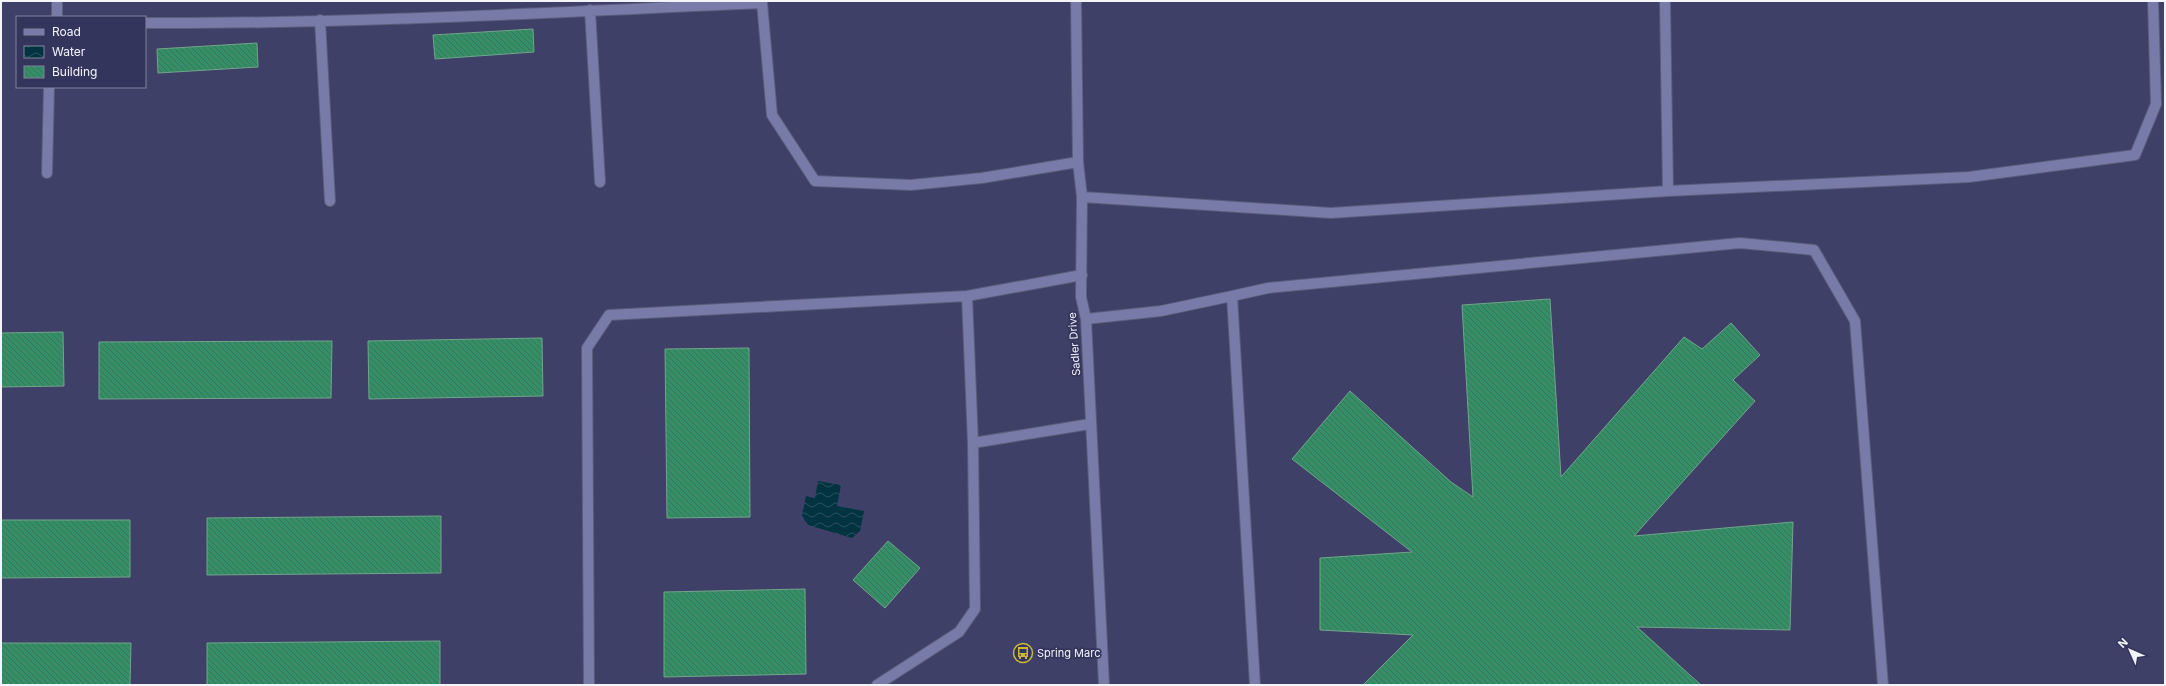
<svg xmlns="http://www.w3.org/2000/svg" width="2166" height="686" font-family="Inter,sans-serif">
<defs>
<pattern id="water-waves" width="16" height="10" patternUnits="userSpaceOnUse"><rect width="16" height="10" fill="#023340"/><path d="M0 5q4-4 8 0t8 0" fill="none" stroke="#27515d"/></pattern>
<pattern id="building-back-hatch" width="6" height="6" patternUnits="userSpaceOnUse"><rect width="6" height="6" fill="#348e66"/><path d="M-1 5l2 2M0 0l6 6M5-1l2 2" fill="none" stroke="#3c725c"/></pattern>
</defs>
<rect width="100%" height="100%" fill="#3e4068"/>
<path fill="url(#water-waves)" d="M818,481L841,485L837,506L864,511L860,531L852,538L808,525L802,516L806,496L815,498Z"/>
<path fill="url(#building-back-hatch)" stroke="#72a58a" d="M533,29L534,52L435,59L433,35Z
M257,43L258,67L158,73L157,49Z
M1550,299L1561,477L1684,337L1702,349L1731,323L1760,355L1733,380L1755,401L1634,536L1793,522L1790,630L1637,627L1701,685H1363L1413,635L1320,630V558L1412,552L1292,459L1350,391L1451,482L1473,497L1462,305Z
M63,332L64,386L1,387V333Z
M542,338L543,396L369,399L368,341Z
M332,341L331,398L99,399V342Z
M749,348L750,517L667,518L665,349Z
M441,516V573L207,575V518Z
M1,520H130V577L1,578Z
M888,541L920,568L885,608L853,580Z
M805,589L806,674L664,677V592Z
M440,641V685H207V643Z
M1,643H131L130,685H1Z"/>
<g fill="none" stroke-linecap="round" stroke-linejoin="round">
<g stroke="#5b5c7a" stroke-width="12">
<path id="minor" d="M1076,1L1078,162L1082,197L1081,297L1086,319L1104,685
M1665,1L1668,191
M762,3L772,115L815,181L911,185L982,178L1078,162
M590,10L600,182
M57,17V1
M320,20L330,201
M145,23C351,24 557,12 762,3V1
M47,173L49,87
M1082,197L1331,213L1668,191L1969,177L2135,155L2156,104L2153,1
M967,296L973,443
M1232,296L1268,288L1740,243L1814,250L1855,321L1883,685
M1086,319L1161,311L1232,296L1255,685
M589,685L587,348L609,315L967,296L1082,275
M877,685L959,632L975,609L973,443L1090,424"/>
</g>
<use href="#minor" stroke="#787ba8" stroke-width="10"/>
</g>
<defs>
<g id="bus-ring" transform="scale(1)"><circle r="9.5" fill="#34355c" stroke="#ccb939" stroke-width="1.5"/><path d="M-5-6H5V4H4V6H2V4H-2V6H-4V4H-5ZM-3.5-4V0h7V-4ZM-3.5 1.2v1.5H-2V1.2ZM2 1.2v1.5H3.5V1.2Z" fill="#ccb939"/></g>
</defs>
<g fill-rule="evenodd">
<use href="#bus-ring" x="1023" y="653"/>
</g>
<g text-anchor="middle" stroke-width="3.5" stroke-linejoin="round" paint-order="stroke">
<g font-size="11" fill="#f3f4fe" stroke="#34355c">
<text transform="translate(1074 344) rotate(-94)" y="4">Sadler Drive</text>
</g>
<g font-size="11" fill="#f3f4fe" stroke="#34355c" text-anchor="start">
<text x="1037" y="657">Spring Marc</text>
</g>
</g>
<rect width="2166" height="686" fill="none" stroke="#f3f4fe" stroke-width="4"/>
<rect x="16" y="16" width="130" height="72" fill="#34355c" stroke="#80819d"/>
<rect x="24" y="29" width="20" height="6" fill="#787ba8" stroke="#80819d"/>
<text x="52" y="36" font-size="12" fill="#f3f4fe">Road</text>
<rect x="24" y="46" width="20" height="12" fill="url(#water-waves)" stroke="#80819d"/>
<text x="52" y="56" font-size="12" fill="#f3f4fe">Water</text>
<rect x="24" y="66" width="20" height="12" fill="url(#building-back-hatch)" stroke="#80819d"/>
<text x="52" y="76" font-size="12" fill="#f3f4fe">Building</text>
<g transform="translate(2130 650) rotate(315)" stroke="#34355c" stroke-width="3" paint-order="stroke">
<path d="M0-3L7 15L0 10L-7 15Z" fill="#f3f4fe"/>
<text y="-6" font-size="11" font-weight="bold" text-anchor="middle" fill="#f3f4fe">N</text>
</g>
</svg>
